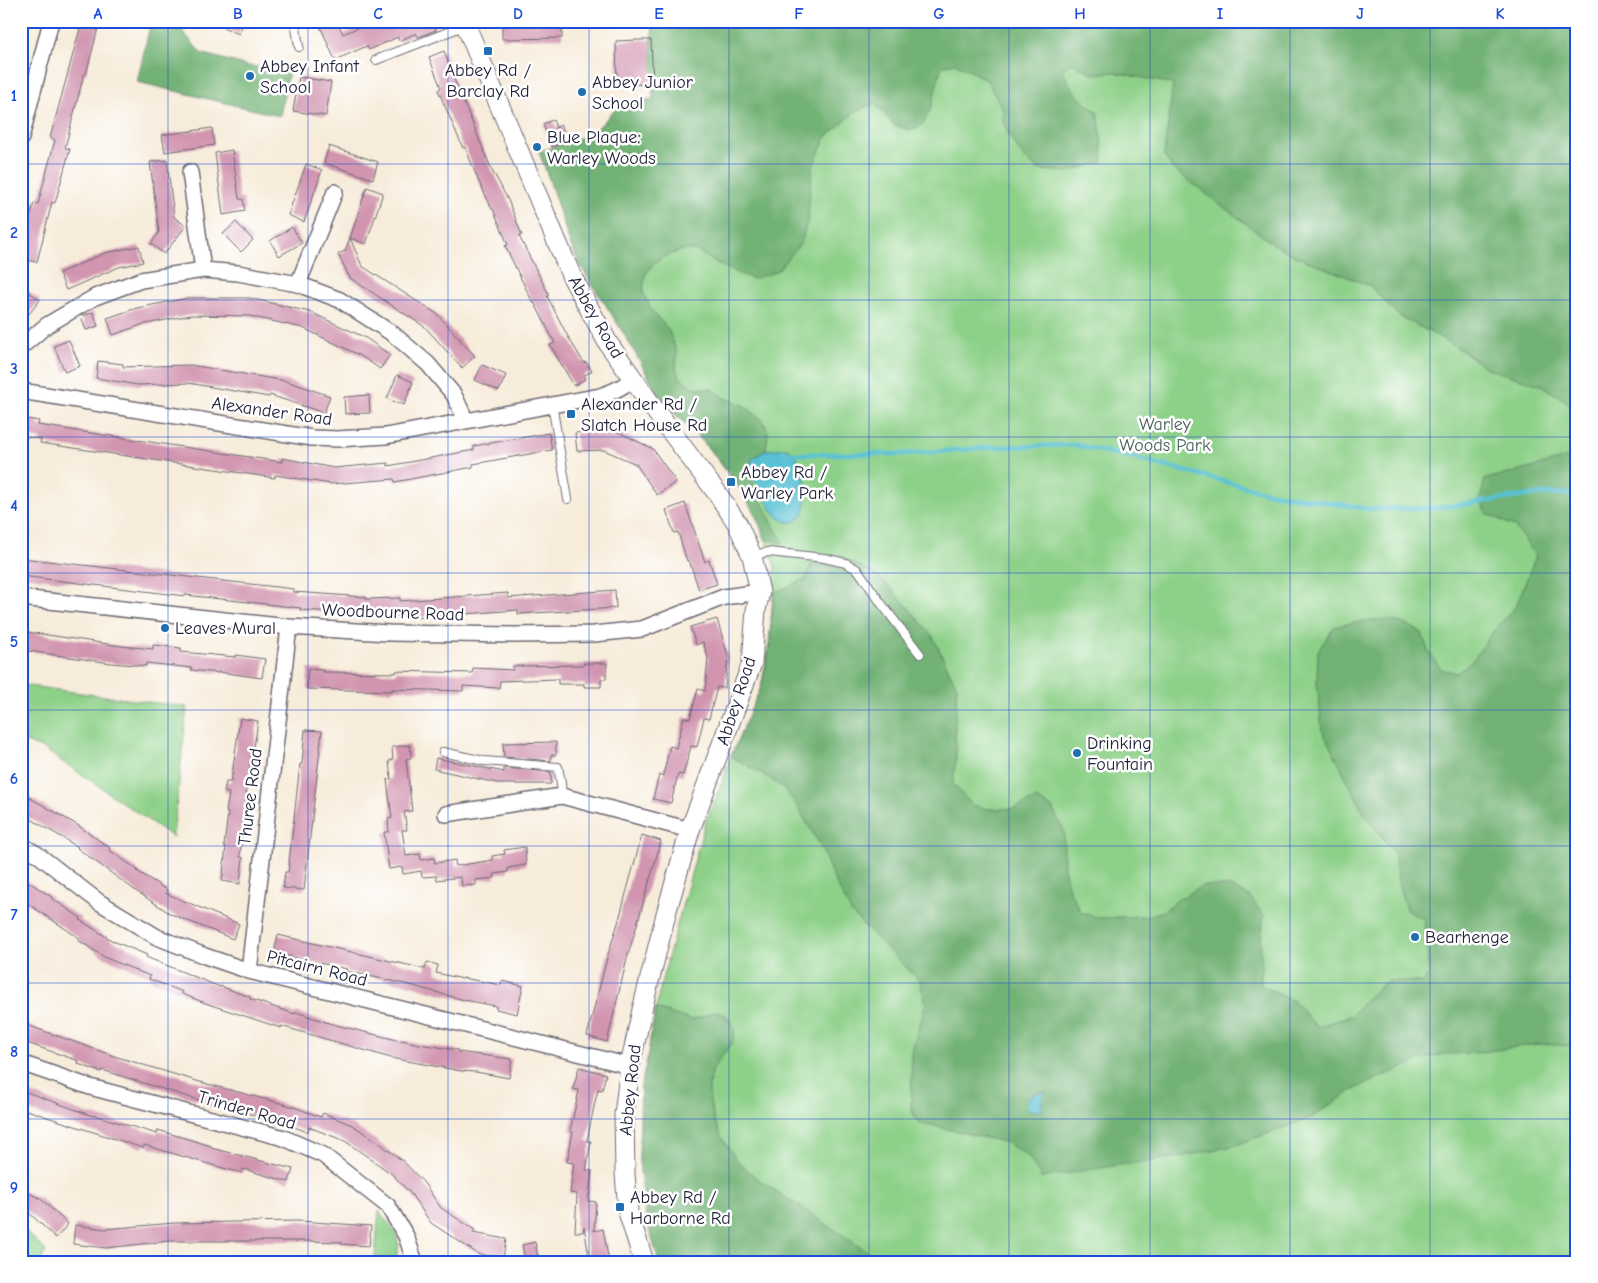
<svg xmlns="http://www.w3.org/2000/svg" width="1598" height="1283" font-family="'Comic Neue',sans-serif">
<rect width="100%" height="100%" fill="#fff"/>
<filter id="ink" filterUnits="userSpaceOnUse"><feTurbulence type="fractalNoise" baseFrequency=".02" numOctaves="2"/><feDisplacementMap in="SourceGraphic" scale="10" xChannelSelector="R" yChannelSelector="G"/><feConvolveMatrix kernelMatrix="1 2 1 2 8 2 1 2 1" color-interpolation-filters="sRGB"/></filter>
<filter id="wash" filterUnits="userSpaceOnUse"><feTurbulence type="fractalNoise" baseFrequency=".0096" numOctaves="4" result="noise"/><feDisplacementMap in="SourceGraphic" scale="20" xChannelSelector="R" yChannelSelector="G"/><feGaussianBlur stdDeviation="1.12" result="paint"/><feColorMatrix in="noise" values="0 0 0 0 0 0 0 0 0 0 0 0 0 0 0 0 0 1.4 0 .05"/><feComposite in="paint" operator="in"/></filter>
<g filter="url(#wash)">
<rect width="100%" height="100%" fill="#f7ecda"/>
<path fill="#8dd088" stroke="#587962" d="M654,21H1577V1262H659L639,1162L641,1086L648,1055L651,1033L661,984L705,823L717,795L731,756L761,687L769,644L775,567L758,518L741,490L717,459L699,437L670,408L660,397L634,350L577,259L568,238L552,186L539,152L589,135C600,128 606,118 615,110C625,101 640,100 653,100L651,40Z
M21,685L187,707L173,837L44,749L21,740Z
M379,1211C390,1226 405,1239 395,1259L375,1257Z
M21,1227L46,1251L40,1262H21Z"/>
<path fill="#72b274" stroke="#4a6a58" d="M151,21H174L201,53L248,66L289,70L280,116L137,82Z
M654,21H1577V408L1541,385L1488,369L1449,342L1399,316L1370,286L1295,256L1273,244L1172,168L1164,155L1173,84L1114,72L1094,74L1071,63L1062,69C1072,91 1076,97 1097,111L1100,127L1103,162L1068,172L1040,170L1024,158L1009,136L1003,121V110L987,80L955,63L942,66C936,81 933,115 921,125C918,127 913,129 910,130L894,125L875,103L855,112L826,137L813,166L810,189L808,219L801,243L777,271L753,279L724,267L695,250H682L665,256L653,265L645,275L643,292L652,311L668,329L677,353L676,369L680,378L693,387L711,389L725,398L743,405L763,420L768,433L766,450L752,459L749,472L750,475L757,493L783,543L765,539C752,501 727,468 700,438C687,424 671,412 660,396C645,373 633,347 618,324C605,302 587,280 576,256C561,223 553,186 539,152L589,135C600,128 606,118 615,110C625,101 640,100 653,100L651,40Z
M1577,451V1046L1538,1044L1475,1053L1443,1054L1422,1059L1354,1089L1311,1118L1233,1146L1179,1157L1112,1166L1041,1178L1029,1157L1008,1143L918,1122L911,1110L912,1076L911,1054L926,1003L920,981L852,914L832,875L821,847L796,804L784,789L769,778L731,756L761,687C770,656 772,625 773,593L806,579L811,565L823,555L852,562L873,573L891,588L932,635L957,687L955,727L956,757L953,784L972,805L988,809H1013L1036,799L1052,808L1064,831V868L1069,890L1081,912L1100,918L1146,916L1164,911L1176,901L1202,886H1229L1249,896L1264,916L1261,936V985L1295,1002L1317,1027L1352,1015L1366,999L1387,981L1423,982L1429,974L1424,919L1407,911L1399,887L1394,853L1364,813L1322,730L1317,682L1318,651L1334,627C1367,620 1392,613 1422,633L1428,651L1441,669L1457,673L1474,659L1491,634L1516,606L1536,556L1515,527L1486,513L1480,499L1485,479L1521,471L1575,455Z
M656,1009L691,1020L702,1017L715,1011L727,1016L735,1029L732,1044L723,1054L713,1069L709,1085L710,1102L714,1120L722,1138L736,1159L755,1177L883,1262H659L646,1219L639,1162L641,1086L648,1055L651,1033Z"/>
<path fill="#58c1d3" stroke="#3d7287" d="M787,448L795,454L801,466L806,484V503L803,515L795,522H787L779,518L771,509L757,484L750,475L749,472L752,459L766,450Z
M1041,1092L1046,1093C1041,1098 1041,1102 1043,1110L1032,1111L1026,1107L1029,1097Z"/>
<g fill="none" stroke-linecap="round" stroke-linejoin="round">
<path stroke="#58c1d3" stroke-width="4.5" d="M792,454H904L998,447L1075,445L1126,456L1266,492L1368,509L1435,508L1541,494H1577"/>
</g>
<g id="blocks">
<path fill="#d195b0" d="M82,21H100L86,74H84L65,148L70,149L55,203L52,202L37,262L21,259V253L34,203L38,204L55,140L50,138Z
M208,21H244L239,34Z
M318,21H337L343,34L374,21H441L434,25L436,30L418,37L416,33L399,41L398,37L369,50L367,46L335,60Z
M502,21H562V38L502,39Z
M638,40H651L653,84L617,85L616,41Z
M444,51L454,79L494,175H495L508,200L522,235L519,236L549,295L547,296L567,335L584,363L586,362L592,371L583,376L585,379L574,386L550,345L555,343L534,302L533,303L505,246L508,245L493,209H492L479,182L465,147L463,148L438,90L441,88L429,57Z
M299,77L331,82L326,116L293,111Z
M553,120L556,128L561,125L568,141L552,147L543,124Z
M212,128L214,145L165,152L162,135Z
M329,146L378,162L373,179L324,163Z
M232,150L239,199H243L245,211L223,215L215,153Z
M167,160L174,217L186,226L164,254L151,244L159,232L150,162Z
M306,164L322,170L304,222L288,215Z
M367,187L383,193L366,244L350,238Z
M236,222L253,240L241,252L223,234Z
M292,227L302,243L279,256L270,241Z
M350,238L362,266L437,314L475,356L462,368L425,327L350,278L338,254L345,251Z
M139,246L143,262L119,267L66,290L59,273L105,253Z
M21,286L40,300L29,314L21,308Z
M188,298H250L310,312L366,338L390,355L380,369L361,356L303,328L249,316L191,315L141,325L113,335L107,318L137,308Z
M93,312L98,326L86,330L81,317Z
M69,340L80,366L65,372L54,346Z
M98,361L123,364V367L190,365L286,381L330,396L324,413L270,395L269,397L188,383L138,385L96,378Z
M482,365L506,375L499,391L475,380Z
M397,375L413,382L404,405L387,399Z
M369,395L370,413L345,414L344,397Z
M21,418L39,421L38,425L282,462V458L334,468L388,463V466L474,450V446L549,433L552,450L473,464V467L395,482L394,479L331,484L275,475V478L40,443L41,439L21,436Z
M610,428L653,449L676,482L657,495L636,464L604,450L577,451L575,433Z
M685,503L705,562L709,560L717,584L699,590L689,560L687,561L678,532L674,533L666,510Z
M21,558L294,589V592L366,597V599L400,598V601L508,593V598L615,590L616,608L518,614V610L410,618L409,616L374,617L373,616L336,614V612L300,610L301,608L185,595V596L21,576Z
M717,619L728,656L725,688L717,687L709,719L704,718L697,747L691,746L683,775L678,774L671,803L653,799L659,775L663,776L670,746L676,748L684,717L690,719L698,689L705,691L708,658L703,642L696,645L690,627Z
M21,631L121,646L153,649V645L181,648V652L236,657V655L265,659L262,678L219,672V673L191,670L192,668L146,663V666L111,663L21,650Z
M584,663H607L606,679H601V687H584V684H558V679L500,681L499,688L463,686V691L392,689V691L307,689L308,669L323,670V672L396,673V671L472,673L473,668L513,670V666L584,665Z
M240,718L258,721L254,747L252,746L243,823L240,857L243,858L240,884L222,881L226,847L224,846L228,813L226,812L229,793L224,792L226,782H231Z
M305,730L322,731L304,890L283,888L285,872H288L300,764H302Z
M556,742V755H551V761L504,757L503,743Z
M410,745L411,758L406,759L412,811L404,812L407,830H402L406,856L420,854L421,860L434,858L435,863L455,860L456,866L493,860L492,856L505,854L504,850L525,847L526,865L508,868V872L494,874L495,878L476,880V885L462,886L461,877L437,880L436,876L422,877L421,871L403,874L402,867L389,869L384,832H389L388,819L392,818L387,780L391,779L389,761L393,760L392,747Z
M436,758L504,772V768L551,772V784H501L434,769Z
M25,795L79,826L110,848L109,850L138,870L137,871L167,890L165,893L239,924L233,939L171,914L136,891L77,848L78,847L21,813V802Z
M642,835L661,841L627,959L607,1042L587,1036L608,954L618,923Z
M21,877L52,897L51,898L81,918L80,920L113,941L147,955L146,957L220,987V986L250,997V999L295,1014L296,1012L332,1024L401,1041L402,1040L419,1044L458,1050V1052L512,1059L509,1078L476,1072L461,1071L391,1058L281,1026V1028L208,1004L182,994L183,992L149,979L150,976L106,958L78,940L79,938L21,899Z
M278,935L425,969L427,962L438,965L436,973L463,979V978L501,985L502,981L523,986L517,1014L496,1009V1006L464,1000L410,985L346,971L347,969L274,953Z
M24,1024L114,1056L200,1082L291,1106L321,1117L323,1113L352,1125L374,1139L404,1162L424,1183L441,1208L475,1230L473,1233L506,1239L503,1258L478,1254L431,1223L411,1194L392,1174L345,1141L309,1127L308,1132L283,1123L195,1099L102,1070L101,1072L78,1064L79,1061L21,1041V1030Z
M579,1067L606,1074L602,1090L598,1089L593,1111L587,1141H591L586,1170L592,1171L588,1201L596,1202L594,1231L603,1229L609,1262H590L584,1227L583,1232H575L577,1194L570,1193L574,1163L567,1162L573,1132L570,1131L579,1090L573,1089Z
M21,1090L93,1116L94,1115L157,1134L158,1130L211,1146V1148L293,1169L289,1182L243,1169L242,1173L219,1167L144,1145L143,1148L50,1118L21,1108Z
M21,1190L40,1198L68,1224L56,1238L27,1211L21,1209Z
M299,1221L371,1226L369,1246L341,1244L342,1242L305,1241H169L106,1248L73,1244L75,1225L105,1229L174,1223Z
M535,1242L538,1257L525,1259L522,1245Z"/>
</g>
</g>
<g filter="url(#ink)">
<use href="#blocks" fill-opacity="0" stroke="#6d6973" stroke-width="1"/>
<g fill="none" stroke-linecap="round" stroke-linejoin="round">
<g stroke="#6d6973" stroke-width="10">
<path id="service" d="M295,21L299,47
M376,60L466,25
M552,404L568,499
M753,555L769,552L824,558L846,563L858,570L881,603L920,654
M443,752L484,761L558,767L561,783L562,796"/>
</g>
<g stroke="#6d6973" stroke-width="18">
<path id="minor" d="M21,138L51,21
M190,172L203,270
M298,284L335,192
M21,347L47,325L95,297L141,280L203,270L238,273L298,284L340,300L393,334L428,364L454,395L466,421
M21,391L312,438L337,439L386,436L600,396C613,392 623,387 633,379
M21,598L289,627L389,633L514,635L594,634L642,629L724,597L760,592
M446,814L562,796L690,830
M21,845L37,854L99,902L157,937L205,956L249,971L630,1066
M249,971L289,627
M21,1063L90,1087L284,1138L323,1155L388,1206L406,1236L415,1262"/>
</g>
<g stroke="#6d6973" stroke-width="21">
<path id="tertiary" d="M464,21L571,275L608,343L657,413L717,493L737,523L752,556L760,592L756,610L752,663L690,830L667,910L642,1010L630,1066L624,1115L625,1174L628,1212L644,1262"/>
</g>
<use href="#service" stroke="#fff" stroke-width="8"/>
<use href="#minor" stroke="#fff" stroke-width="15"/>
<use href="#tertiary" stroke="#fff" stroke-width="19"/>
</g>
</g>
<path fill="none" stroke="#1d4ed8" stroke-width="1" stroke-opacity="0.55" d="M168,21V1262M308,21V1262M448,21V1262M589,21V1262M729,21V1262M869,21V1262M1009,21V1262M1150,21V1262M1290,21V1262M1430,21V1262M21,164H1577M21,300H1577M21,437H1577M21,573H1577M21,710H1577M21,846H1577M21,983H1577M21,1119H1577"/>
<g fill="#1f6fb2" stroke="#fff" stroke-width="2">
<rect x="483" y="46" width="10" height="10" rx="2.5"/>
<circle cx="250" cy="76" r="5"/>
<circle cx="582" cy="92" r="5"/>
<circle cx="537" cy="147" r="5"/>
<rect x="566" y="409" width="10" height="10" rx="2.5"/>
<rect x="726" y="477" width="10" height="10" rx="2.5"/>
<circle cx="165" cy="628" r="5"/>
<circle cx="1077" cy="753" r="5"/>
<circle cx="1415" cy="937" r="5"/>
<rect x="615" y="1202" width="10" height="10" rx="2.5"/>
</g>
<g text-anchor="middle" stroke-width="5" stroke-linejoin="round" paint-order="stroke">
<g font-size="18" fill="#22223b" stroke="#fff" text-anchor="start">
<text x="260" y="72">Abbey Infant<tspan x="260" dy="21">School</tspan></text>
<text x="488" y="76" text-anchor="middle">Abbey Rd /<tspan x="488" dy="21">Barclay Rd</tspan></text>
<text x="592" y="88">Abbey Junior<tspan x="592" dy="21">School</tspan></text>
<text x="547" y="143">Blue Plaque:<tspan x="547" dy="21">Warley Woods</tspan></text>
<text x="581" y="410">Alexander Rd /<tspan x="581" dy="21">Slatch House Rd</tspan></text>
<text x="741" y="478">Abbey Rd /<tspan x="741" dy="21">Warley Park</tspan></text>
<text x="175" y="634">Leaves Mural</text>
<text x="1087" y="749">Drinking<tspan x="1087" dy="21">Fountain</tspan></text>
<text x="1425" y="943">Bearhenge</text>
<text x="630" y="1203">Abbey Rd /<tspan x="630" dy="21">Harborne Rd</tspan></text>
</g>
<g font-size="18" fill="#22223b" stroke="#fff">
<text transform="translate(596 317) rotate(60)" y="6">Abbey Road</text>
<text transform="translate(272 411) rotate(8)" y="6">Alexander Road</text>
<text transform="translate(393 612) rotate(2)" y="6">Woodbourne Road</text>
<text transform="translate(736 701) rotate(-72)" y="6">Abbey Road</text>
<text transform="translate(250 797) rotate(-83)" y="6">Thuree Road</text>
<text transform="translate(317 968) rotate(14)" y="6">Pitcairn Road</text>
<text transform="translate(630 1090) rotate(-84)" y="6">Abbey Road</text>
<text transform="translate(247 1110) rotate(16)" y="6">Trinder Road</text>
</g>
<g font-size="18" fill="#475f56" stroke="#fff">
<text x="1165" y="430">Warley<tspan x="1165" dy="21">Woods Park</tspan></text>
</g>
</g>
<rect width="1598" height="1283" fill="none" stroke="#fff" stroke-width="55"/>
<rect x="28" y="28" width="1542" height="1228" fill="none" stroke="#1d4ed8" stroke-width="2"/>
<g font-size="16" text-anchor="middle" font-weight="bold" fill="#1d4ed8">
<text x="98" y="19">A</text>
<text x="238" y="19">B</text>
<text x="378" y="19">C</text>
<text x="518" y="19">D</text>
<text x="659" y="19">E</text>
<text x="799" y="19">F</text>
<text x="939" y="19">G</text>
<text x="1080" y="19">H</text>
<text x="1220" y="19">I</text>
<text x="1360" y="19">J</text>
<text x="1500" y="19">K</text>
<text x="14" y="101">1</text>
<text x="14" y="238">2</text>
<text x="14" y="374">3</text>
<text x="14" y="511">4</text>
<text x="14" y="647">5</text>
<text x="14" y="784">6</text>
<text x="14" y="920">7</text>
<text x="14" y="1057">8</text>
<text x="14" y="1193">9</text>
</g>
</svg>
